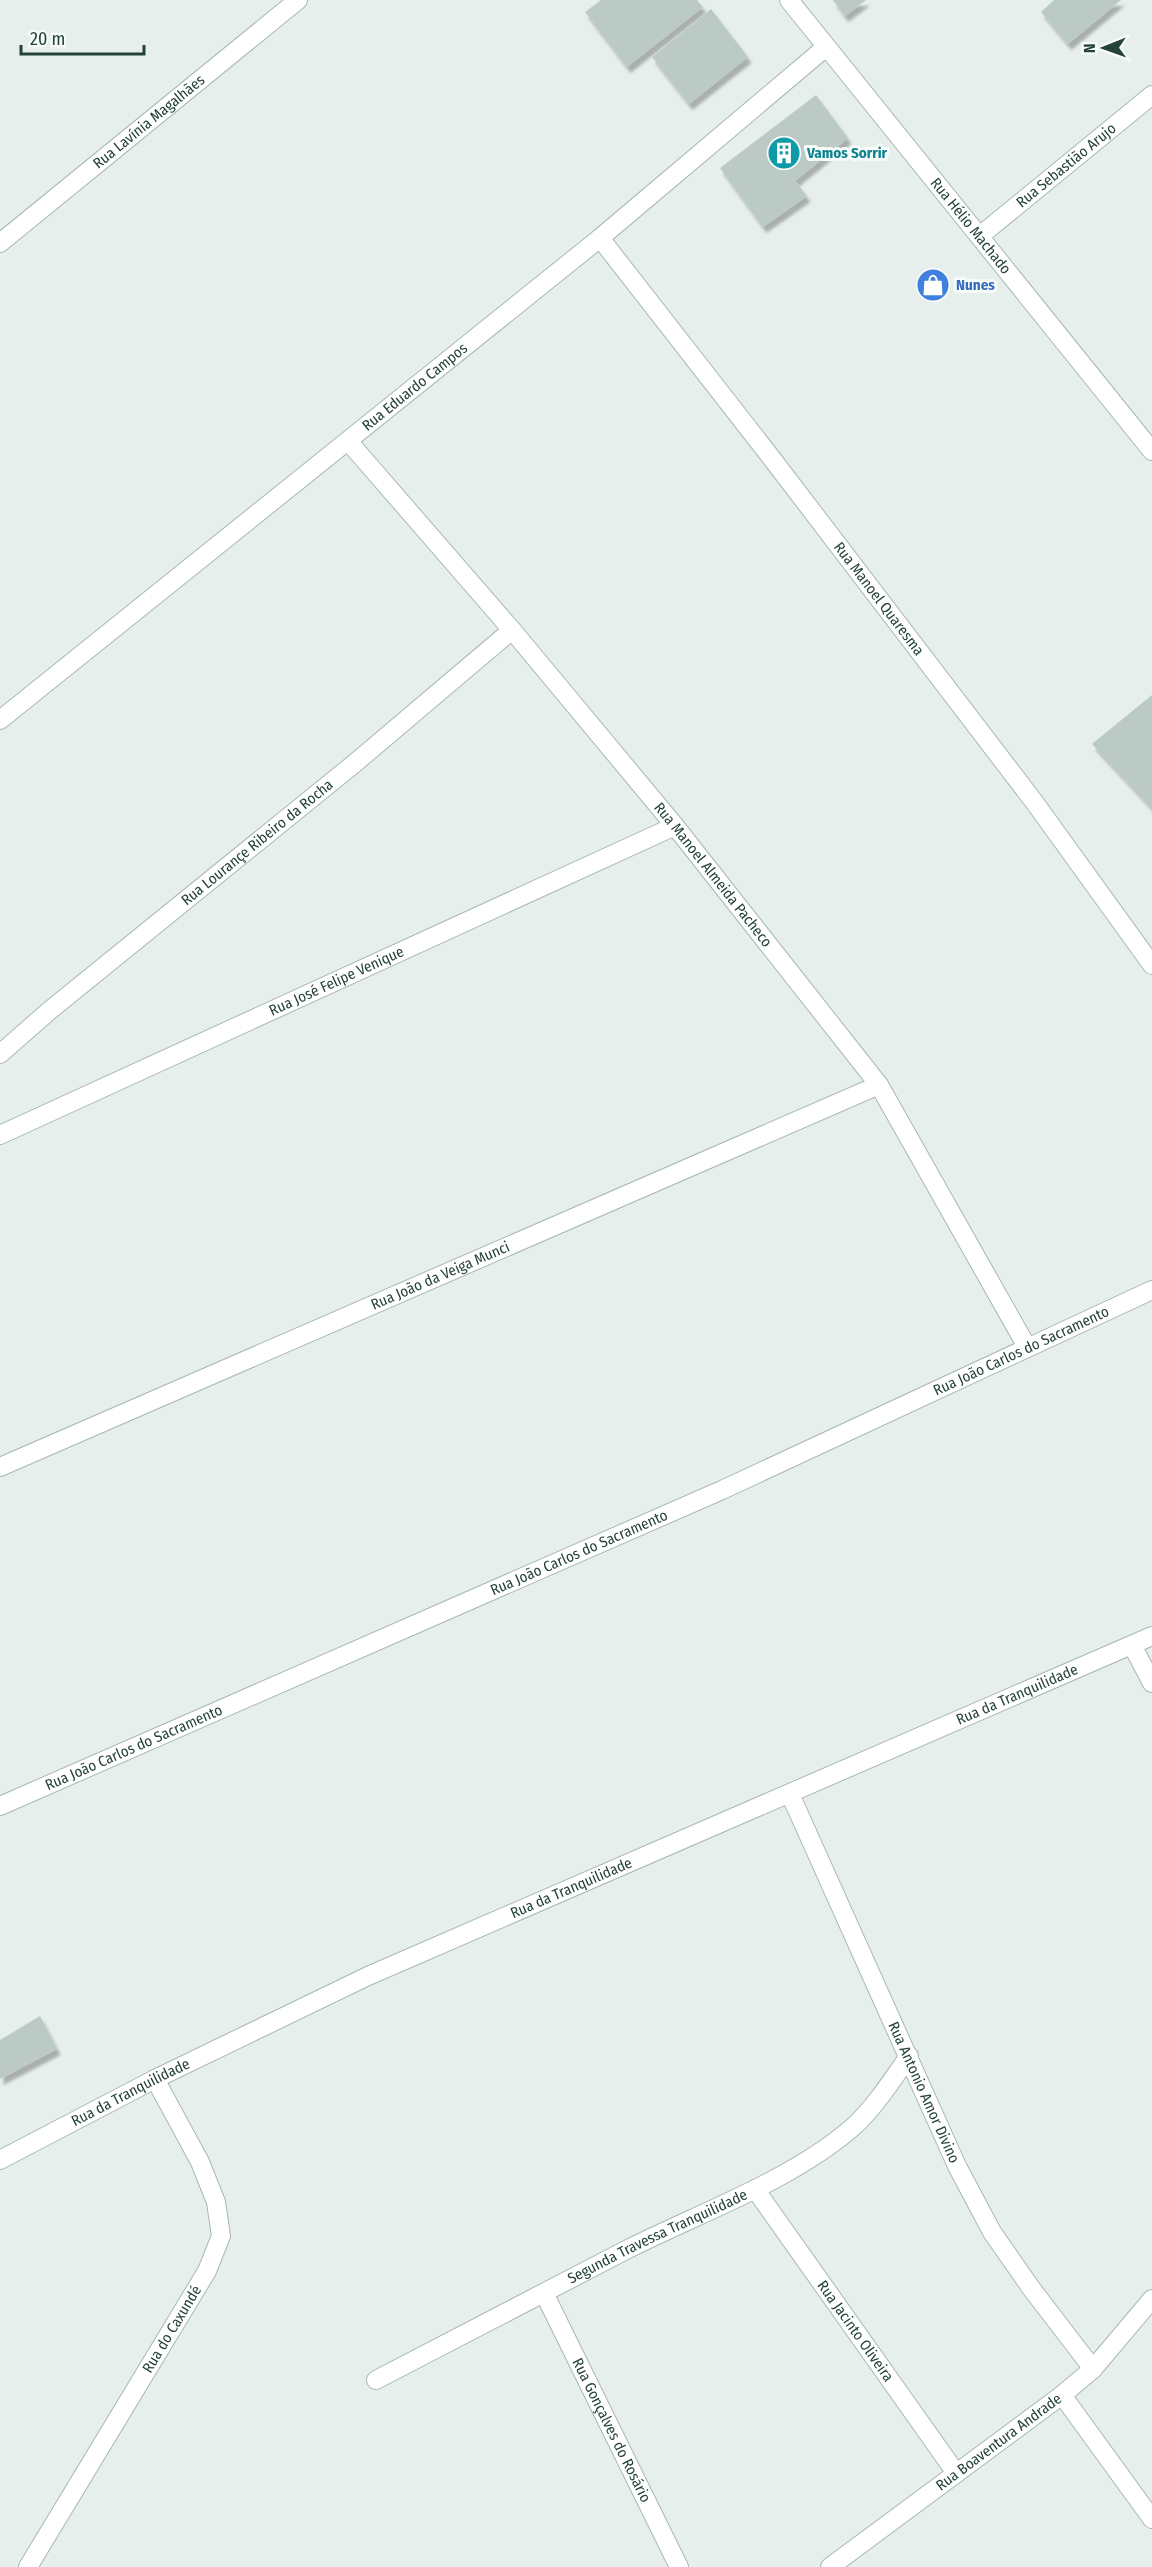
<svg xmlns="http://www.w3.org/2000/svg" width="1152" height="2567" font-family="'Fira Sans Condensed',sans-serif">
<defs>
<filter id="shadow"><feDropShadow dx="3.5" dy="6" stdDeviation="1.5" flood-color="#0004"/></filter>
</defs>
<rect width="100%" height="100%" fill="#e6efeb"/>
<path fill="#bbcac4" filter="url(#shadow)" d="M601,0H697L703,7L627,67L585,12Z
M833,0H866L845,16Z
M1054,0H1121L1068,44L1041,12Z
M711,9L748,57L689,104L652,57Z
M816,95L848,138L795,181L807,196L763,227L720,168Z
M1152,695V808L1092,744Z
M40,2016L57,2049L0,2079V2040Z"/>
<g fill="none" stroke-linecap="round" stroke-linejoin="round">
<g stroke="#a8b8b2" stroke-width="20">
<g id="minor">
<path id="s1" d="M789,0L1152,451"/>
<path id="s2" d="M981,235L1152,95"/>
<path id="s3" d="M600,238L773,460L1035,803L1152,965"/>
<path id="s4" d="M0,243L298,0"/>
<path id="s5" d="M348,441L512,630L675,826L879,1085L1027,1347"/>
<path id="s6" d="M0,720L600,238L826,47"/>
<path id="s7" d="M0,1054L49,1011L355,763L512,630"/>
<path id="s8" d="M0,1135L675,826"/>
<path id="s9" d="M0,1467L879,1085"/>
<path d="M1132,1645L1152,1683"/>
<path id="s10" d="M790,1794L957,2166L992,2232L1031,2288L1093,2369"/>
<path id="s11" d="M0,1806L722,1490L1152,1290"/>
<path id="s12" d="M0,2160L155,2079L368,1976L1152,1636"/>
<path id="s13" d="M755,2189L956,2473"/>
<path id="s14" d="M544,2293L679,2567"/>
<path id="s15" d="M376,2380C459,2337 542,2293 626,2250C699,2213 791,2181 853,2127C875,2107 892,2080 909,2056"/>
<path d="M1062,2395L1152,2519"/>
<path id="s16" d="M28,2567L207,2271L221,2236L216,2202L200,2162L155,2079"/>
<path id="s17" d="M830,2567L1062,2395L1093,2369L1152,2299"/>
</g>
</g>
<use href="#minor" stroke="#fff" stroke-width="18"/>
</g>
<defs>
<g id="building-disc" transform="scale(1.725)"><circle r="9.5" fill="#0f9aa8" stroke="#f7fbf9"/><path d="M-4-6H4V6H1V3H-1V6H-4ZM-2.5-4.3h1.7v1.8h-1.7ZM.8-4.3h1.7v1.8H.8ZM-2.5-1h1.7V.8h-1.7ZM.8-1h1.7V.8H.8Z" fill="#fff"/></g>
<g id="shop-disc" transform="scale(1.725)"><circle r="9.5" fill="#3f7fe0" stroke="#f7fbf9"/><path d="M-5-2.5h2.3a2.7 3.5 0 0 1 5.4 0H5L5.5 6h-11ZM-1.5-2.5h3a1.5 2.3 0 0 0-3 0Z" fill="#fff"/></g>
</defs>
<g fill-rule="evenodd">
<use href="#building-disc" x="784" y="153"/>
<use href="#shop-disc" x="933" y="285"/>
</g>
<g text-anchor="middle" stroke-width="6" stroke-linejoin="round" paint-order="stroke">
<g font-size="15" fill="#24423a" stroke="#f7fbf9">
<text dy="5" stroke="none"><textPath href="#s4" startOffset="192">Rua Lavínia Magalhães</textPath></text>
<text dy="5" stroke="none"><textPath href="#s2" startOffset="110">Rua Sebastião Arujo</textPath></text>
<text dy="5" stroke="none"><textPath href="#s1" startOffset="290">Rua Hélio Machado</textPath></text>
<text dy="5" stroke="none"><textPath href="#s6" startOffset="532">Rua Eduardo Campos</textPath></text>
<text dy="5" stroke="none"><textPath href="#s3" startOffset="456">Rua Manoel Quaresma</textPath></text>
<text dy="5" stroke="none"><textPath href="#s7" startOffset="333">Rua Lourançe Ribeiro da Rocha</textPath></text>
<text dy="5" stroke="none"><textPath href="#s5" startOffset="567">Rua Manoel Almeida Pacheco</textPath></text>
<text dy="5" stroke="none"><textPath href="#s8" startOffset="370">Rua José Felipe Venique</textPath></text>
<text dy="5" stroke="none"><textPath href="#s9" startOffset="480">Rua João da Veiga Munci</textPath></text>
<text dy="5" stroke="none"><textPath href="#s11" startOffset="1118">Rua João Carlos do Sacramento</textPath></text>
<text dy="5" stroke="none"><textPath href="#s11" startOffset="632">Rua João Carlos do Sacramento</textPath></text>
<text dy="5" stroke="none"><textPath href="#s12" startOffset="1119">Rua da Tranquilidade</textPath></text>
<text dy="5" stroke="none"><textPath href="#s11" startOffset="146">Rua João Carlos do Sacramento</textPath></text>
<text dy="5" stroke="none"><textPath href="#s12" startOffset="633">Rua da Tranquilidade</textPath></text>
<text dy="5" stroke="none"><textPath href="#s10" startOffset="327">Rua Antonio Amor Divino</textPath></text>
<text dy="5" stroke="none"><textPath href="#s12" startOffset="147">Rua da Tranquilidade</textPath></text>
<text dy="5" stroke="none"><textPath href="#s15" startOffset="316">Segunda Travessa Tranquilidade</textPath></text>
<text dy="5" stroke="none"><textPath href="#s16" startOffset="278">Rua do Caxundé</textPath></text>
<text dy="5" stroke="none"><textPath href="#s13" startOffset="174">Rua Jacinto Oliveira</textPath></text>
<text dy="5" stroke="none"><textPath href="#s14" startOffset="153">Rua Gonçalves do Rosário</textPath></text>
<text dy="5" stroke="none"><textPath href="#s17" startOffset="210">Rua Boaventura Andrade</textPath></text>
</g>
<g font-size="15" font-weight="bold" fill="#0d838f" stroke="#f7fbf9" text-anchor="start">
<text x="807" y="158">Vamos Sorrir</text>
</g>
<g font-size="15" font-weight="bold" fill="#366cbe" stroke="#f7fbf9" text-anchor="start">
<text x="956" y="290">Nunes</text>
</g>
</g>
<g transform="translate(1104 48) rotate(269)" stroke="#f7fbf9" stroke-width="4.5" paint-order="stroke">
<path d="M0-4.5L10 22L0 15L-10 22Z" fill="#24423a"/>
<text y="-9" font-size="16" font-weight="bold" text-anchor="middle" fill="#24423a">N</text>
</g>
<path d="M21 45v9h123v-9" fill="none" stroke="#24423a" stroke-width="3"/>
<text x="30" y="45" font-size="18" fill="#24423a" stroke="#f7fbf9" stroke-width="4.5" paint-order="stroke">20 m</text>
</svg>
